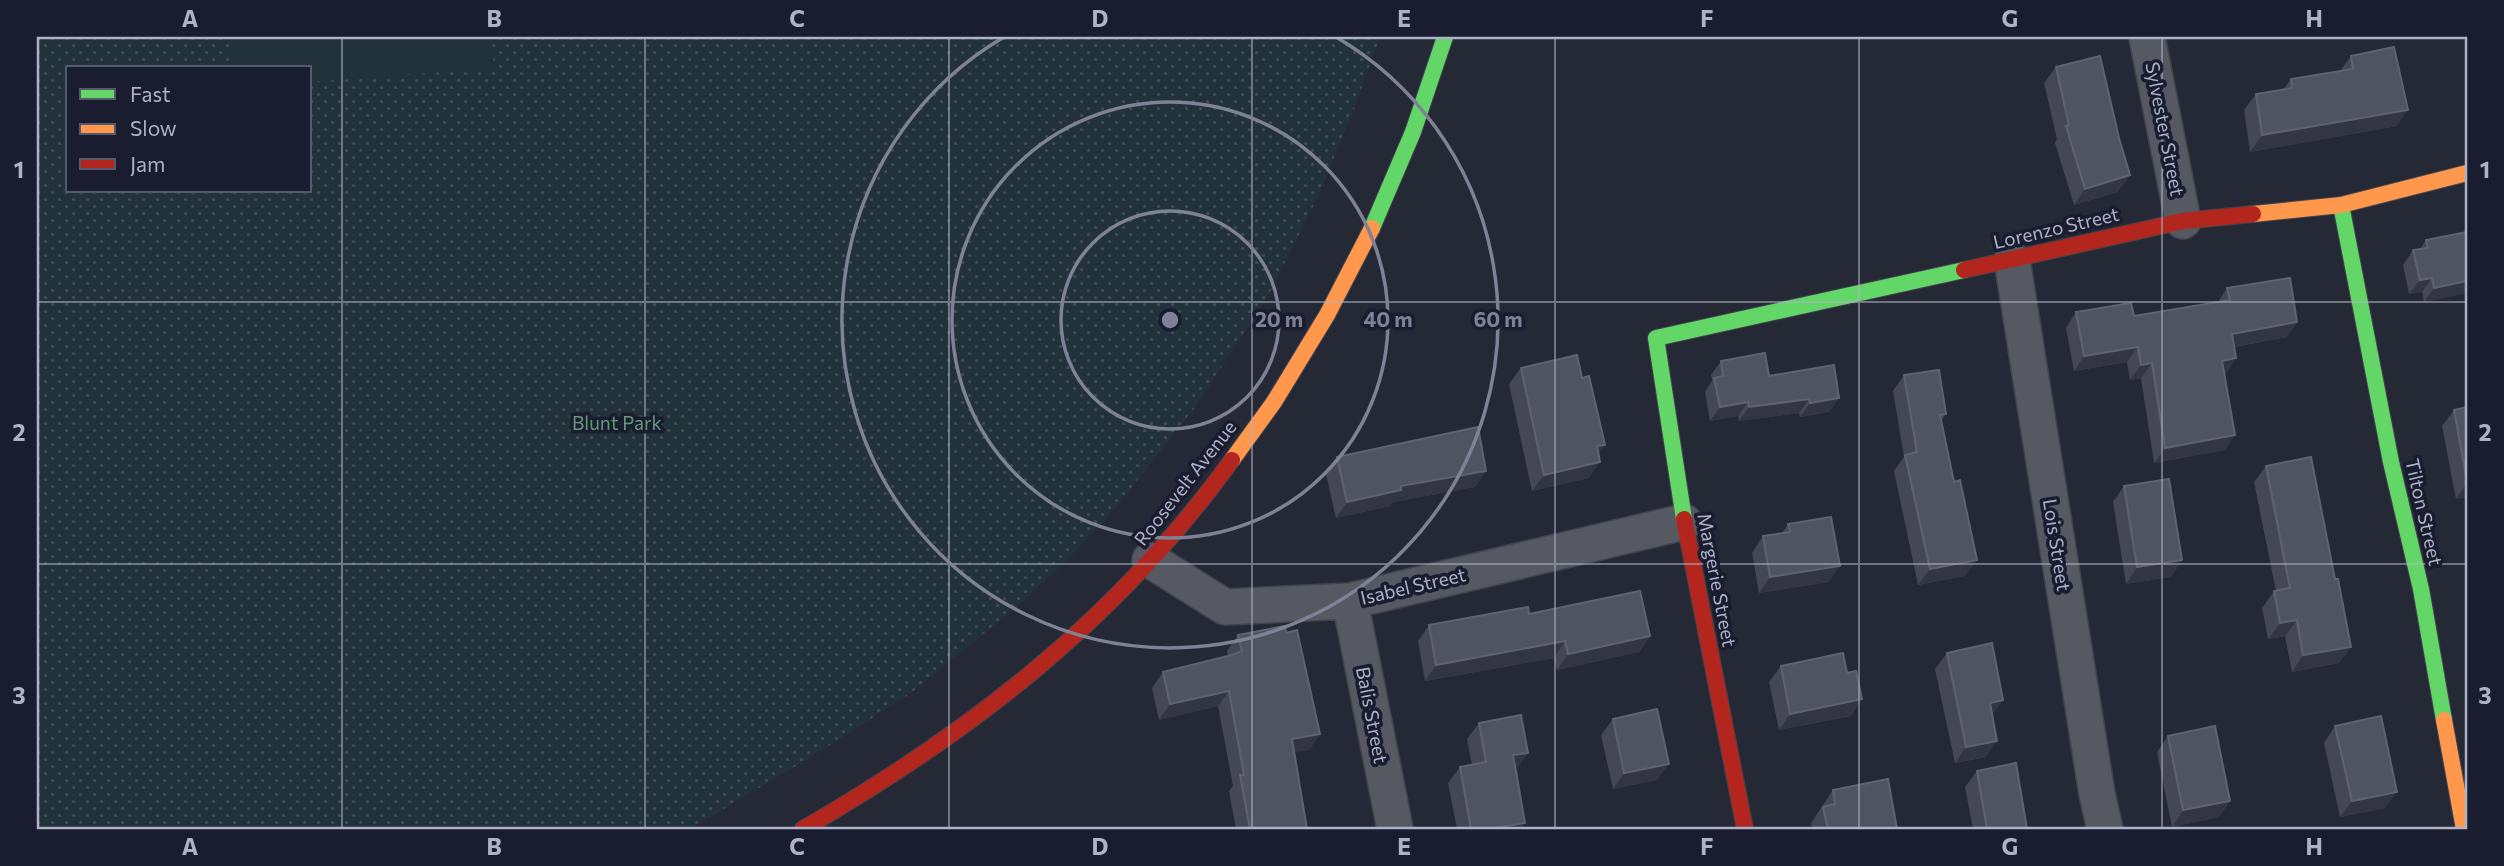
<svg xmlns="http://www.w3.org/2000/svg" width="2504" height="866" font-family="Commissioner,sans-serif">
<defs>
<pattern id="park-dots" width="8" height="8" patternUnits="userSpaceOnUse" patternTransform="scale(1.75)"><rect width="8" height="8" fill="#22323b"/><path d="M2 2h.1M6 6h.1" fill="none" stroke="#404d56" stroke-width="1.8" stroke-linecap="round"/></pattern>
</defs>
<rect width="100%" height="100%" fill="#252835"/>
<path fill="url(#park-dots)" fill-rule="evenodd" d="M37,37H1380L1354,109L1316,201L1269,294L1196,406L1109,516L1063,564L1021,603L911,693L816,754L690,829H37ZM68,68H310V191H68Z"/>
<path fill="#22323b" d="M229,37H492L494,68L310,82V68H231Z"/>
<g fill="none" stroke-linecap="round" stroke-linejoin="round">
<g stroke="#41444e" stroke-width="38">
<path id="street" d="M2147,37L2183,221
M2012,260L2097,794L2105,829
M1150,560L1225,607L1350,601L1684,522
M1350,601L1395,829"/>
</g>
<g stroke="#41444e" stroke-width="18">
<path id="fast" d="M2341,205L2391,462L2421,589L2444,720
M1372,228L1413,132L1445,37
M1684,519L1656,338L1964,270"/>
</g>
<g stroke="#41444e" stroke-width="18">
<path id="slow" d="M2253,214L2341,205L2467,173
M1232,460L1274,402L1327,315L1372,228
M2444,720L2464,829"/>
</g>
<g stroke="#41444e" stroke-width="18">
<path id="jam" d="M1964,270L2183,221L2253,214
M1684,519L1745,829
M803,829C971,732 1117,619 1232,460"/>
</g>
<use href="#street" stroke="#565862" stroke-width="35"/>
<use href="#fast" stroke="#63d668" stroke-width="16"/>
<use href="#slow" stroke="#ff974d" stroke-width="16"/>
<use href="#jam" stroke="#b3261e" stroke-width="16"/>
</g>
<path fill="#454854" d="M2351,56L2397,126L2250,152L2244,110L2256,94L2283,90L2291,79L2340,71Z
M2056,67L2118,192L2074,205L2055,143L2057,139L2044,83Z
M2426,240L2467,293L2424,302L2422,292L2409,294L2403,265L2413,250L2420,249Z
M2227,288L2287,337L2234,347L2236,358L2226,373L2224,374L2225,450L2154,463L2141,378L2130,380L2127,362L2074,371L2066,328L2076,312L2134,316L2218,302Z
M1721,361L1769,376L1839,398L1829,412L1800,417L1799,413L1739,421L1738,416L1710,421L1705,392L1712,381L1711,375Z
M1521,368L1598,454L1589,478L1532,491L1509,384Z
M1904,375L1946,414L1941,421L1954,482L1965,576L1918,585L1894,471L1904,457L1893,391Z
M2467,407V497L2456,499L2442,426L2454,410Z
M1337,457L1486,471L1475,487L1393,502L1390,506L1336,518L1326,474Z
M2266,466L2335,579L2351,647L2339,663L2292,672L2285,636L2268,639L2262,608L2274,591H2276L2254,482Z
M2124,486L2182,560L2171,577L2126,584L2113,502Z
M1788,524L1829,582L1759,593L1752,553L1763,536L1782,533Z
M1529,614L1650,636L1639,652L1557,670L1554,658L1425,681L1418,641L1429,625Z
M1286,633L1320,734L1309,750L1294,752L1307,829H1236L1229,791L1233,786L1218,706L1159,720L1152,688L1163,672L1228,656L1227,651L1238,635Z
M1947,653L1992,716L1986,757L1955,763L1935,669Z
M1781,666L1862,699L1851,716L1779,730L1769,682Z
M1613,719L1657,780L1613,789L1601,735Z
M1479,723L1517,769L1525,823L1521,829H1457L1448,783L1460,767L1472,765L1467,739Z
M2335,726L2385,808L2340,817L2324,743Z
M2168,736L2230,801L2219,817L2172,827L2157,752Z
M1977,771L2027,829H1973L1965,787Z
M1833,790L1897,829H1813L1811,823Z"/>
<path fill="#333642" d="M2408,110L2397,126L2250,152L2262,135Z
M2130,175L2118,192L2074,205L2085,189Z
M2432,278L2422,292L2409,294L2420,280Z
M2467,281V293L2424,302L2434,288Z
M2297,322L2287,337L2221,349L2232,334Z
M2138,347L2127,362L2074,371L2084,356Z
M2236,358L2226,373L2211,376L2222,361Z
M2152,363L2141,378L2130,380L2141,365Z
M1839,398L1829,412L1800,417L1810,403Z
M1809,399L1799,413L1739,421L1749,407Z
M1748,402L1738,416L1710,421L1720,407Z
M2235,435L2225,450L2154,463L2165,448Z
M1605,445L1593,461L1597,446Z
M1600,462L1589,478L1532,491L1544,475Z
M1486,471L1475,487L1393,502L1390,506L1336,518L1347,502L1401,486Z
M2467,483V497L2456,499Z
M1977,560L1965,576L1918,585L1930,569Z
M2182,560L2171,577L2126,584L2137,567Z
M1840,566L1829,582L1759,593L1770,577Z
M2297,620L2285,636L2268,639L2280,623Z
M1650,636L1639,652L1557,670L1568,654Z
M1565,641L1554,658L1425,681L1436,665Z
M2351,647L2339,663L2292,672L2303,655Z
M1229,691L1218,706L1159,720L1170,704Z
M1862,699L1851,716L1779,730L1790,714Z
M2003,700L1992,716L1990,703Z
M1320,734L1309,750L1281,755L1292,739Z
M1997,741L1986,757L1955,763L1966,747Z
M1528,753L1517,769L1502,771L1513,755Z
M1669,764L1657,780L1613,789L1624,773Z
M2397,792L2385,808L2340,817L2352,801Z
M2230,801L2219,817L2172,827L2183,810Z
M1525,823L1521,829H1488Z"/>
<path fill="#505360" stroke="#5f6270" stroke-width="2" d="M2394,47L2408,110L2262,135L2256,94L2292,88L2291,79L2353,69L2351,56Z
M2100,56L2119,138L2130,175L2085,189L2066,126L2069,125L2056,67Z
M2467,232V281L2434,288L2432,278L2420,280L2413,250L2428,248L2426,240Z
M2290,278L2297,322L2232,334L2236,358L2222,361L2235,435L2165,448L2152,363L2141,365L2138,347L2084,356L2076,312L2131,303L2134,316L2230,300L2227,288Z
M1765,353L1769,376L1834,365L1839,398L1810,403L1809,399L1749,407L1748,402L1720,407L1714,378L1723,376L1721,361Z
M1577,355L1582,378L1589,376L1605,445L1597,446L1600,462L1544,475L1521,368Z
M1939,370L1946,414L1940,415L1954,482L1960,480L1977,560L1930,569L1905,455L1917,452L1904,375Z
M2467,407V481L2454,410Z
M1478,427L1486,471L1401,486V490L1347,502L1337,457Z
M2311,457L2335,579H2338L2351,647L2303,655L2297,620L2280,623L2274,591L2290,588L2266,466Z
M2169,479L2182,560L2137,567L2124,486Z
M1831,517L1840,566L1770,577L1763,536L1790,532L1788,524Z
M1640,591L1650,636L1568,654L1565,641L1436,665L1429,625L1528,607L1529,614Z
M1285,626L1286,633L1297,630L1320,734L1292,739L1307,829H1250L1240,775H1244L1229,691L1170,704L1163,672L1232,655L1242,651L1238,635Z
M1992,643L2003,700L1990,703L1997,741L1966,747L1947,653Z
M1843,653L1847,673L1856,671L1862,699L1790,714L1781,666Z
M1657,709L1669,764L1624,773L1613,719Z
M1521,715L1528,753L1513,755L1525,823L1488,829H1471L1460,767L1486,762L1479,723Z
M2381,716L2397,792L2352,801L2335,726Z
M2215,726L2230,801L2183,810L2168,736Z
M2016,763L2027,829H1987L1977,771Z
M1888,779L1897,829H1828L1823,807L1835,804L1833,790Z"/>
<path fill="none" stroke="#aeb2c7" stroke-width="2" stroke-opacity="0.55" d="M342,37V829M645,37V829M949,37V829M1252,37V829M1555,37V829M1859,37V829M2162,37V829M37,302H2467M37,564H2467"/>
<g fill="none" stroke="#7e8294" stroke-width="3.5">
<circle cx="1170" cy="320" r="109"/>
<circle cx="1170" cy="320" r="218"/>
<path d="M1336 37A328 328 0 1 1 1004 37"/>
</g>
<g text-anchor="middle" stroke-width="7" stroke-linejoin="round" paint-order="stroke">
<g font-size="19" fill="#aeb2c7" stroke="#191d2f">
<text transform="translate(2165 129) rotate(79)" y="7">Sylvester Street</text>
<text transform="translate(2056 228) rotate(-13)" y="7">Lorenzo Street</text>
<text transform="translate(1185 483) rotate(-52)" y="7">Roosevelt Avenue</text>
<text transform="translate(2424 512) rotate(77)" y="7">Tilton Street</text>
<text transform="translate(2057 545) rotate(81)" y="7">Lois Street</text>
<text transform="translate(1717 580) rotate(79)" y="7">Margerie Street</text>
<text transform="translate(1413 586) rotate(-13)" y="7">Isabel Street</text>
<text transform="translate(1372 715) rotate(79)" y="7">Balis Street</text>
</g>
<g font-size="19" fill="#639a7b" stroke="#191d2f">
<text x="617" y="430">Blunt Park</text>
</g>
</g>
<circle cx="1170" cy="320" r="10" fill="#7e8294" stroke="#191d2f" stroke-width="3.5"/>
<g font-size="21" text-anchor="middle" font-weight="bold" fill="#7e8294" stroke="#191d2f" stroke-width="7" stroke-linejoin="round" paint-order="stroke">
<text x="1279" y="327">20 m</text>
<text x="1388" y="327">40 m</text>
<text x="1498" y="327">60 m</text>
</g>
<rect width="2504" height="866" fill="none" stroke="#191d2f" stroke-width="77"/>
<rect x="66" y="66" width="245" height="126" fill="#191d2f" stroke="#55596c" stroke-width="2"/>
<rect x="80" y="89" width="35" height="10" fill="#63d668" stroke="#55596c" stroke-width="2"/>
<text x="130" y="102" font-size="21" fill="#aeb2c7">Fast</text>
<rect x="80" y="124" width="35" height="10" fill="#ff974d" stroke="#55596c" stroke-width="2"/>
<text x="130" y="136" font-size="21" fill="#aeb2c7">Slow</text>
<rect x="80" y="159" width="35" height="10" fill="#b3261e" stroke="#55596c" stroke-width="2"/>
<text x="130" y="172" font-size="21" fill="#aeb2c7">Jam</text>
<rect x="38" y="38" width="2428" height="790" fill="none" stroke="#aeb2c7" stroke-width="2.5"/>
<g font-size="23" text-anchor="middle" font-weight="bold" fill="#aeb2c7">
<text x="190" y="27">A</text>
<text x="494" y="27">B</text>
<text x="797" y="27">C</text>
<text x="1100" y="27">D</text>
<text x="1404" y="27">E</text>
<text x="1707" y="27">F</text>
<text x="2010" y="27">G</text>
<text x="2314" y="27">H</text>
<text x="19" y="178">1</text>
<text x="2485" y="178">1</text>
<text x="19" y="441">2</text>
<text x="2485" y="441">2</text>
<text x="19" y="704">3</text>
<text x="2485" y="704">3</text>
<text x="190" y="855">A</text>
<text x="494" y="855">B</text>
<text x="797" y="855">C</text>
<text x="1100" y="855">D</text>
<text x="1404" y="855">E</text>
<text x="1707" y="855">F</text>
<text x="2010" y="855">G</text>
<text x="2314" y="855">H</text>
</g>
</svg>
